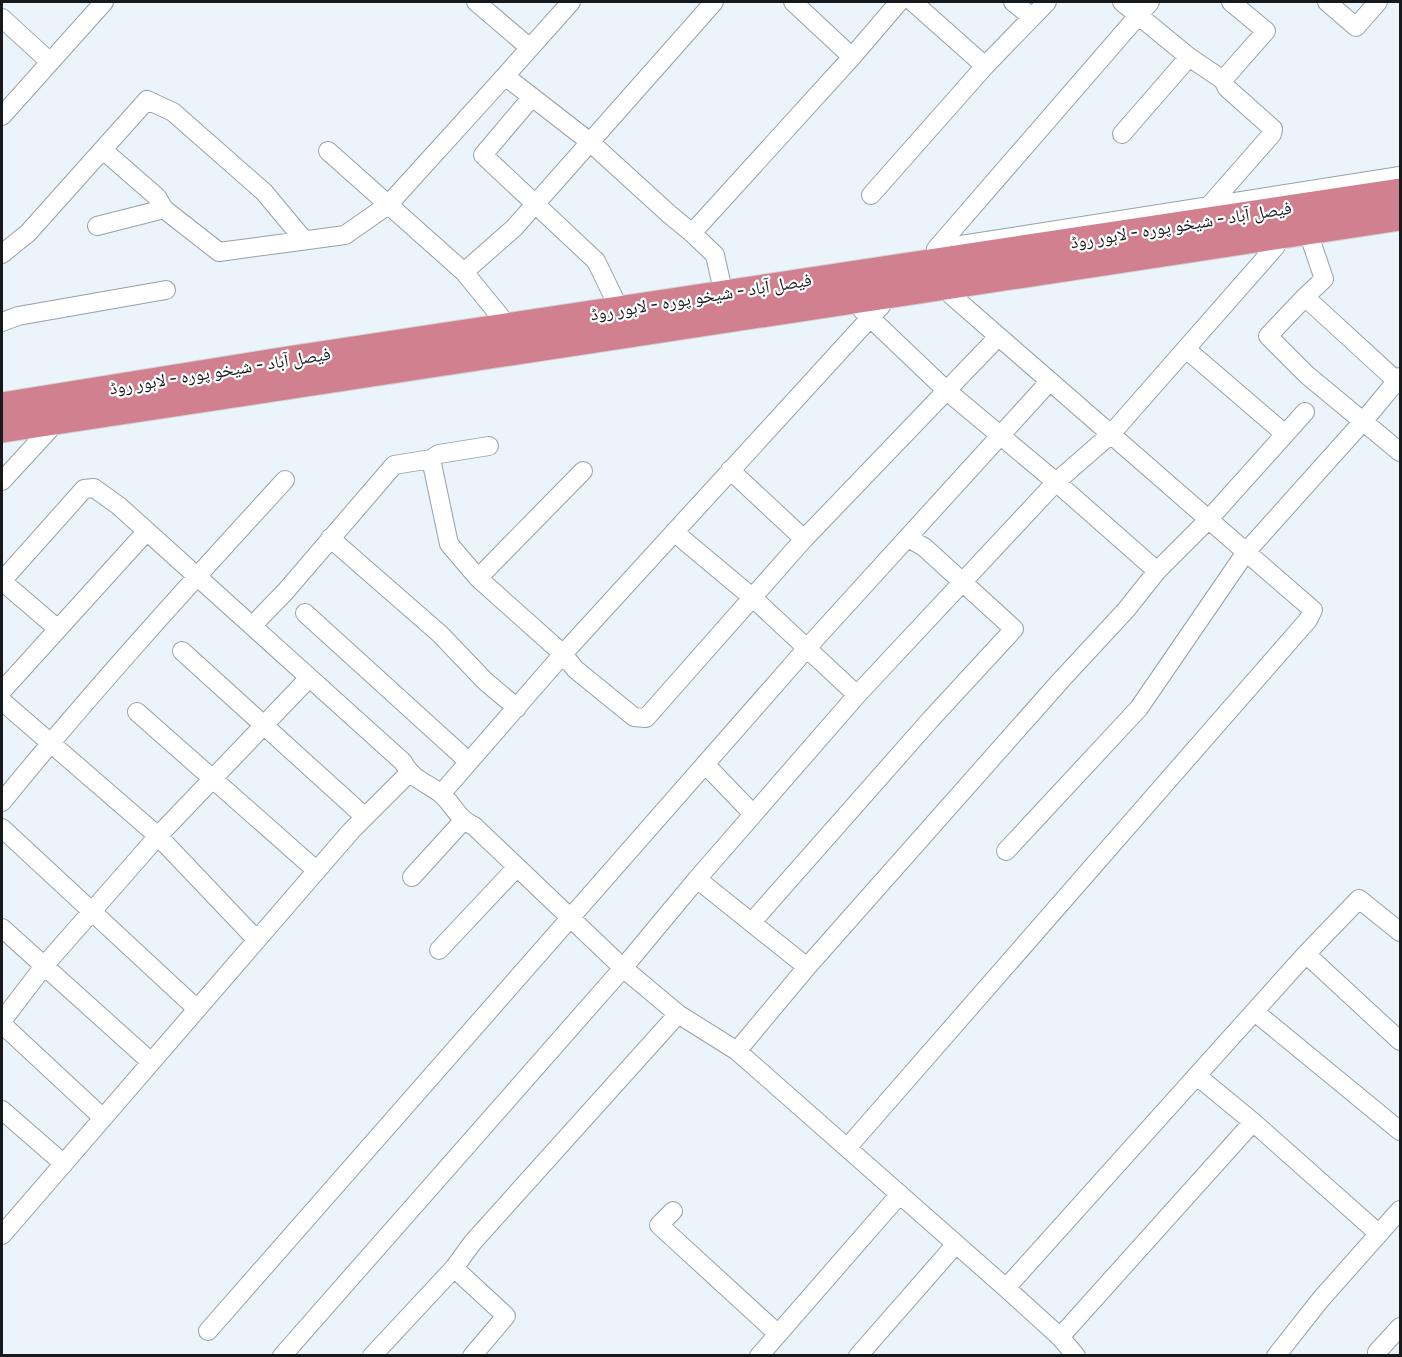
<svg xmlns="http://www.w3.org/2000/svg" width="1402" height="1357" font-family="Cabin,'Noto Naskh Arabic',sans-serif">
<rect width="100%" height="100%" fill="#ebf4fb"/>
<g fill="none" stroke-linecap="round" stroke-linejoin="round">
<g stroke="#98a0a7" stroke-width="20">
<path id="minor" d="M476,2L530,48
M571,2L505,76L590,142L669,214L692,233L852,57L899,2
M793,2L852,57
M913,2L985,66
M1013,2L1032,17
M1122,2L1189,57L1223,80L1227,88L1273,129L1272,134L1208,207
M1327,2L1356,27L1378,2
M2,18L50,62
M1223,80L1266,31L1231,2
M532,97L483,155L596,261L614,298
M2,116L104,2
M1122,134L1189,57
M103,150L157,197L164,209L219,252L345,235L388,205L505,76
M328,151L464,272L500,316
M871,195L985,66L1047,2
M97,226L164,209
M692,233L715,255L721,282
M1311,241L1324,279L1305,297L1400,384
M961,245L1400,176
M936,249L1150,2
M2,254L28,233L147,100L173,112L264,192L304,240
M464,272L514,228L714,2
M951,295L1246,552L1366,418L1400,377
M1305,297L1268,336L1307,375L1400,452
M862,310L947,391L1056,482L1157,571
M2,322L18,316L166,290
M1186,349L1285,434
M431,459L449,544L478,578L563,654L575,669L634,717L646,718L804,539L998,337
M730,470L804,539
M2,481L49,430
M674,532L753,598L857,695
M330,538L440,634L485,681L517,708
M478,578L583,471
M2,581L84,489L94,488L119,506L403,762C412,779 425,782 440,793C453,803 457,819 474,826L623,968L678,1014L737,1051L1006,1288L1060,1337L1076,1356
M2,581L58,629
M305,613L469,762
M252,626L285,592L394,465L431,459L439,454L489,446
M182,651L365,817
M2,691L146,532
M2,701L158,836L308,679
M137,712L317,871
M705,764L753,814
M441,794L563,654L881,306
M2,802C92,691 189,585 285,480
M2,828L197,1009
M412,877L463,821
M697,879L807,967
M752,922L931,719L1014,629L924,547L908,538
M2,928L151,1062
M439,950L517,867
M1306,954L1400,1041
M1255,1012L1400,1131
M2,1021L44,966L158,836L257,940
M2,1024L103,1118
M737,1051L807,967L1062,679L1126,610L1157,571L1209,519L1305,412
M1197,1076L1253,1122L1378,1233
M2,1110L64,1164
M847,1148L1308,620L1313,610L1246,552L1139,708L1006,851
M673,1211L659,1225L778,1334
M2,1235L351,831L409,773
M454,1268L506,1316L472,1356
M1006,1288L1306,954L1359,899L1400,932
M208,1331L807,648L1050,381
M1060,1337L1253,1122
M1377,1352L1400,1327
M282,1356L623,968L697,879L857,695L1056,482L1111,434L1276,246
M372,1356L454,1268L473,1242L678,1014
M759,1356L900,1194
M858,1356L956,1244
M1276,1356L1321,1299L1400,1210"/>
</g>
<g stroke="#d1d1d2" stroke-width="29">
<path id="highway" d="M2,406L301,358L1400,192
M2,429L1400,217"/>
</g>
<use href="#minor" stroke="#fff" stroke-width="18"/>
<use href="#highway" stroke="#d0808f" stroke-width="27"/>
</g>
<g text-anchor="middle" stroke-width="4.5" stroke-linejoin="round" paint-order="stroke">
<g font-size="18" fill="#171a1c" stroke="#fff">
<text transform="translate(1181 225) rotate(-9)" y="6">فیصل آباد - شیخو پورہ - لاہور روڈ</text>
<text transform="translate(701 297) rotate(-9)" y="6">فیصل آباد - شیخو پورہ - لاہور روڈ</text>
<text transform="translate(220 371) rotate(-9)" y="6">فیصل آباد - شیخو پورہ - لاہور روڈ</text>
</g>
</g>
<rect width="1402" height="1357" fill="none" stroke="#171a1c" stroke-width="6"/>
</svg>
